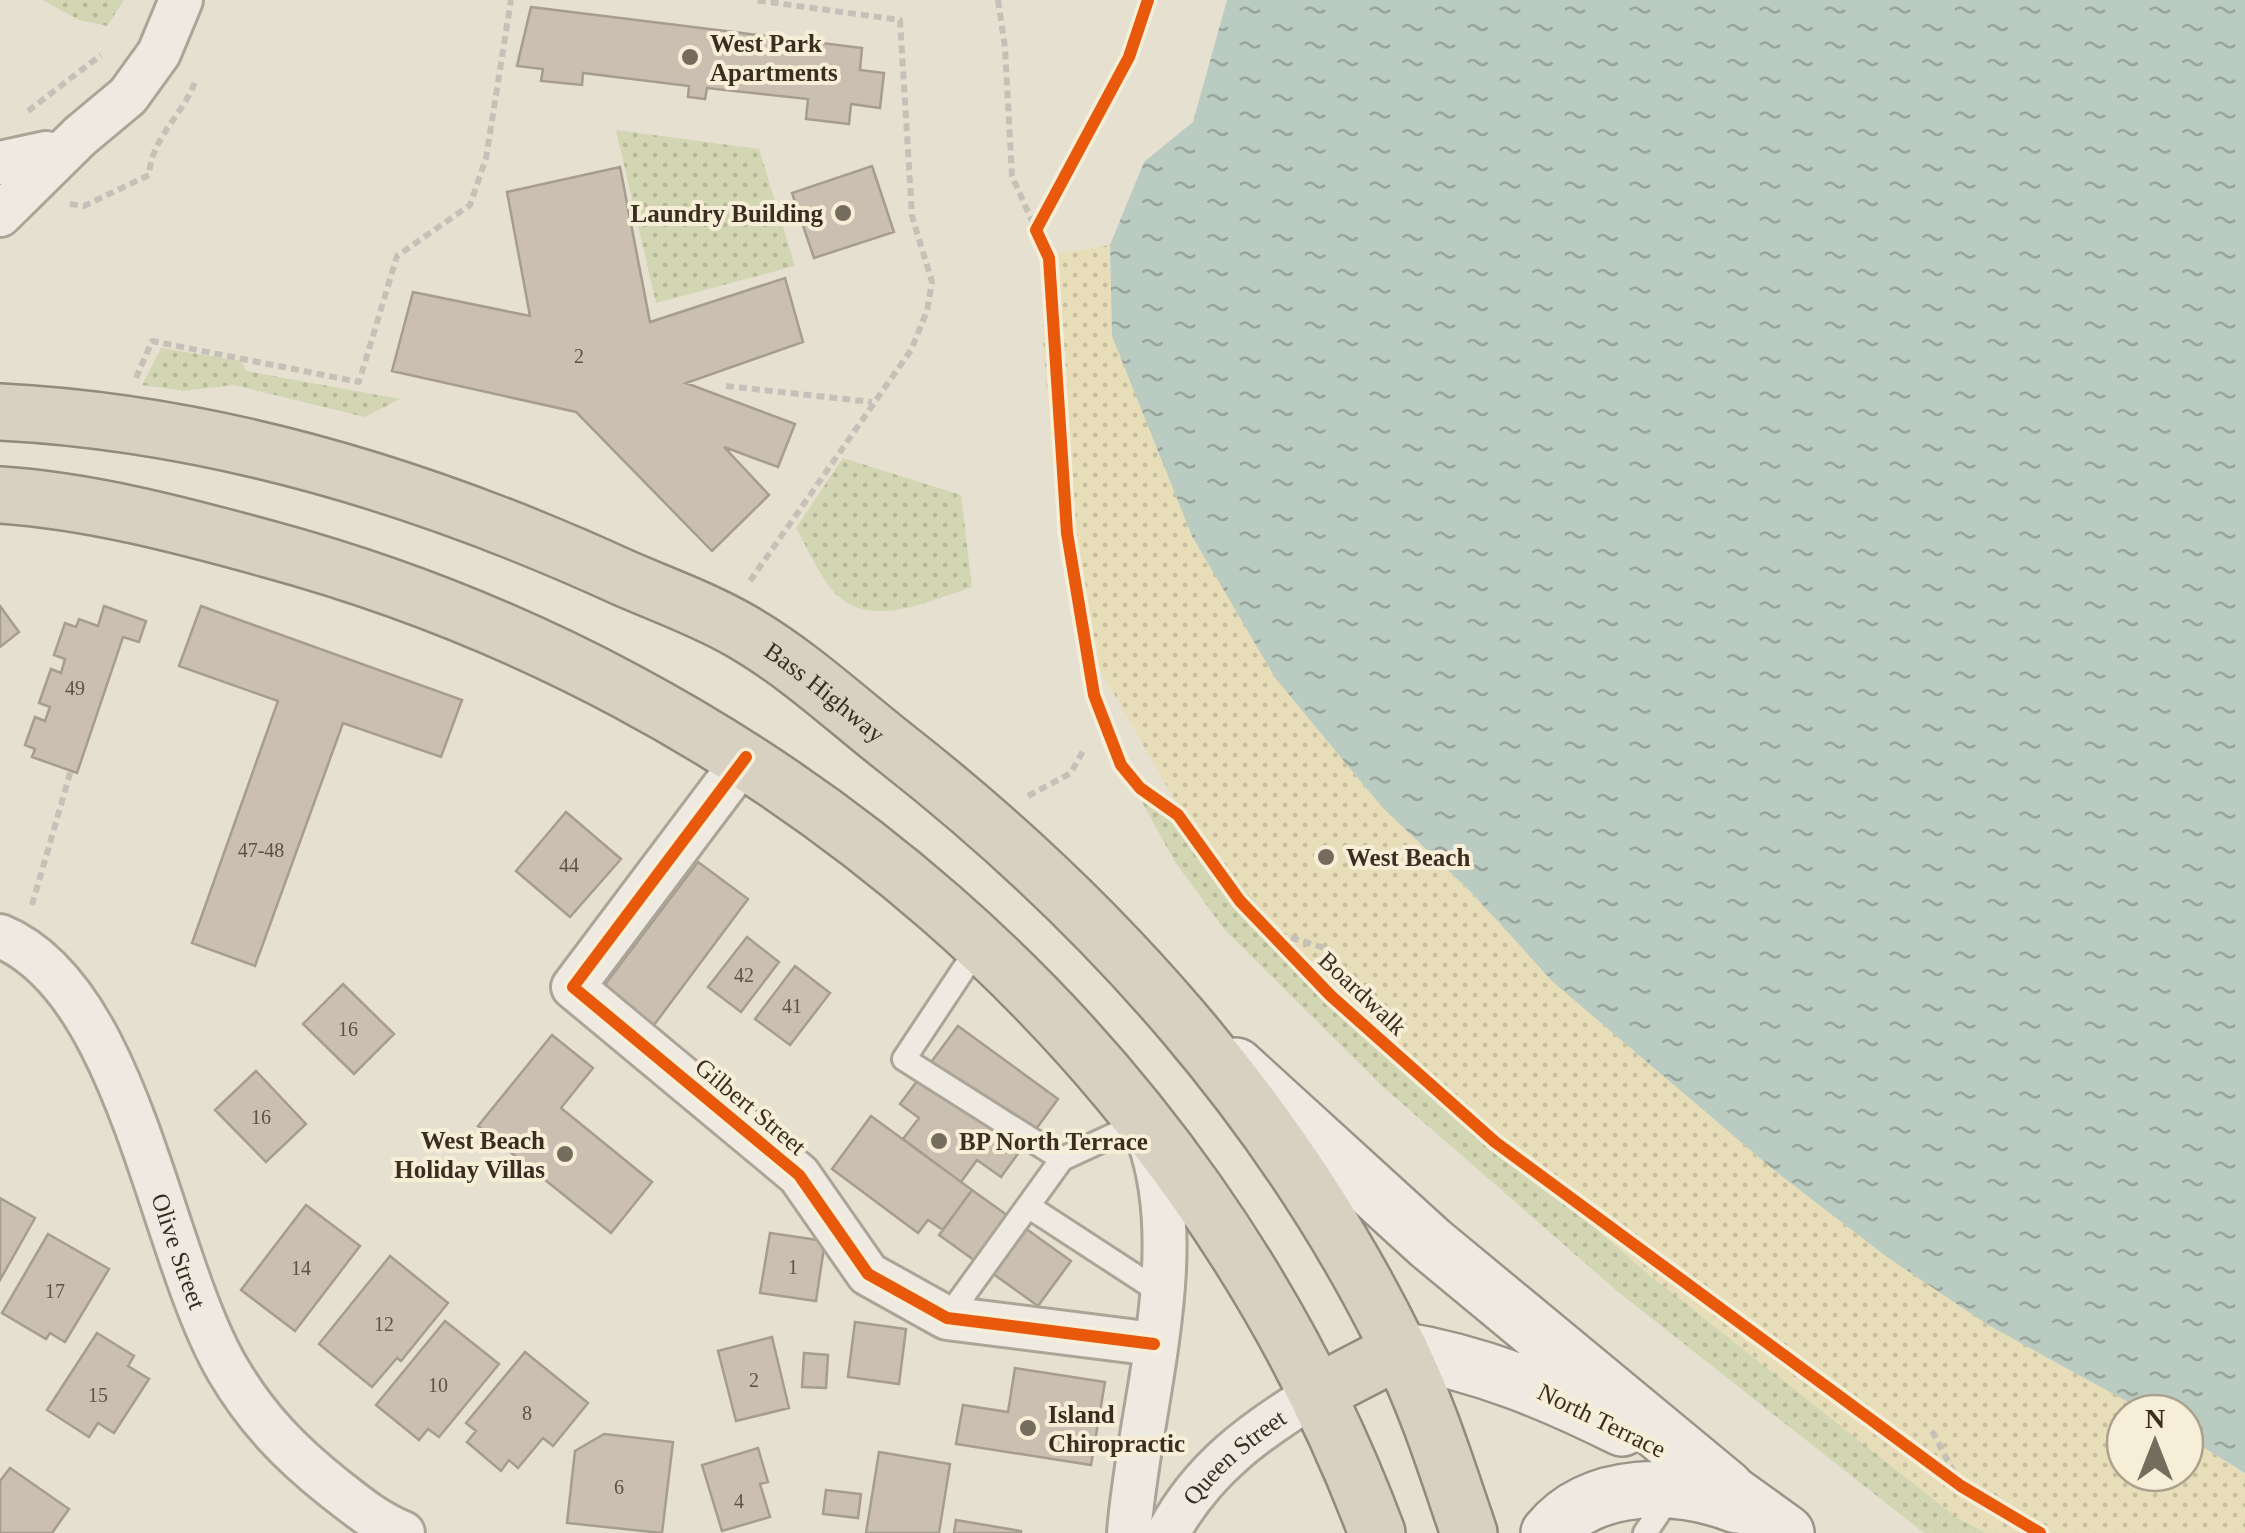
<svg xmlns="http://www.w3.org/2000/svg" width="2245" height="1533" font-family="Georgia,serif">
<defs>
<pattern id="grass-dots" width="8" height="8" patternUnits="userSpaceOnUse" patternTransform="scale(2.5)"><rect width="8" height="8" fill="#d3d6b3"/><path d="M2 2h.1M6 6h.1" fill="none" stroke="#b6b89a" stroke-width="1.8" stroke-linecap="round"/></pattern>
<pattern id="sand-dots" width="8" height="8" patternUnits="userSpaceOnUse" patternTransform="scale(2.5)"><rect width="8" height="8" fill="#e7ddb8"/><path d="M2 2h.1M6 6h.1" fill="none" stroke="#c7be9e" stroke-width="1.8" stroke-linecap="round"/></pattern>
<pattern id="water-ripples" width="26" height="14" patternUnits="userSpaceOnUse" patternTransform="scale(2.5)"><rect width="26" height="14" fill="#bacbc2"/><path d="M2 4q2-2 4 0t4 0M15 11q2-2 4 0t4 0" fill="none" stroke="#98a59d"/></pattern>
</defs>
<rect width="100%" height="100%" fill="#e5e0d0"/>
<path fill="url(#grass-dots)" d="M42,0H124L107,26L79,20Z
M616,130L759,149L795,266L656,303Z
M161,348L241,361L246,371L400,399L365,417L234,385L183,391L142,385Z
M843,458L961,495L972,587C934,599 872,630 837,595C820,578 808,549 796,528Z
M1131,782L1187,821L1337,998L1642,1269L1957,1517L1986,1533H1924L1617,1291L1382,1086L1224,929L1175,862Z"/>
<path fill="url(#sand-dots)" d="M1110,245L1112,336L1276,679L1382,807L1472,893L1553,982L1775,1171L1887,1257L1988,1325L2148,1413H2125V1473H2185V1436L2245,1473V1533H1986L1957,1518L1642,1269L1337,998L1187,821L1087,647L1059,545L1043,339L1045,256Z"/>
<path fill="url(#water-ripples)" d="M1227,0H2245V1473L2185,1436V1413H2148L1988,1325L1887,1257L1775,1171L1553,982L1472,893L1382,807L1276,679L1192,536L1112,336L1110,245L1144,162L1193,122Z"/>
<path fill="#cabfb1" stroke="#a69c8f" stroke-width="2.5" d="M531,7L862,48L860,70L884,73L880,108L851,104L849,124L806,119L808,99L707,88L705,99L688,97L689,86L583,73L582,85L541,81L543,69L517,66Z
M872,166L894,232L814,258L792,193Z
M620,167L650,322L785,278L803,342L686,383L795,424L778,467L724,447L769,495L712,551L576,412L392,371L413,292L530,316L507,192Z
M0,606L19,632L0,647Z
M104,606L146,621L139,642L123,637L77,773L32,757L35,749L25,745L35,717L45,721L50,707L39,703L51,669L61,673L65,659L54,655L65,623L76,627L79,619L98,626Z
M201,606L462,700L441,757L343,723L255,966L192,943L278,701L179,666Z
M566,812L621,859L570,917L516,871Z
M698,862L748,899L654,1025L603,987Z
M747,937L779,962L741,1012L708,987Z
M795,966L830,993L790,1045L755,1019Z
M343,984L394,1034L354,1074L303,1024Z
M958,1026L1058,1099L1001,1177L977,1160L961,1182L903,1139L919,1118L900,1104Z
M552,1035L593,1068L561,1108L652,1182L611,1233L478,1126Z
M256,1071L306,1124L266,1162L215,1110Z
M871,1116L972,1190L943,1230L928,1220L918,1233L832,1169Z
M972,1190L1071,1261L1038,1306L939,1235Z
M0,1198L35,1218L0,1280Z
M306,1205L360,1246L295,1331L241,1290Z
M770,1233L825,1241L816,1301L760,1293Z
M48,1234L109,1269L65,1342L50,1333L46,1339L2,1313Z
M390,1256L448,1303L401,1361L397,1358L372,1387L319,1344Z
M445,1321L499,1364L439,1437L428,1429L419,1440L376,1405Z
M855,1322L906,1329L899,1384L848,1377Z
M97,1333L134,1356L128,1366L149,1379L114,1433L98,1423L89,1437L47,1410Z
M772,1337L789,1408L736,1421L718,1351Z
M525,1352L588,1403L553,1446L543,1438L518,1468L509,1460L501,1471L467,1442L476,1431L466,1423Z
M804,1353L828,1355L826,1388L802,1387Z
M1015,1368L1105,1382L1091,1465L956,1444L963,1405L1008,1412Z
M604,1434L673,1442L662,1533L567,1523L575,1451Z
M758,1448L768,1482L760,1484L770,1517L722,1531L702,1465Z
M879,1452L950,1464L939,1533H866Z
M10,1468L69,1509L52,1533H0V1481Z
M826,1490L861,1494L858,1518L823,1514Z
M956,1520L1021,1531V1533H954Z"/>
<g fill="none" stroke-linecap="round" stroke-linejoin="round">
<g stroke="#aba598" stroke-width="28">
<path id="lane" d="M979,946L904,1059L1062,1159L1142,1122
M1028,1206L1160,1292
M947,1318L1062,1159
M1645,1533L1671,1495"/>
</g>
<g stroke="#aba598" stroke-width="48">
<g id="street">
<path d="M0,163L46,153"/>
<path d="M0,215L80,136L128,96L159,53L181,0"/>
<path d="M746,757L573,987L799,1175L868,1274L947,1318L1154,1344"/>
<path id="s1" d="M0,936C131,990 159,1253 228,1370C257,1419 290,1453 334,1488C357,1506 376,1522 403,1533"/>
<path d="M1129,1533C1138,1412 1191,1254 1148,1138"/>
<path id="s2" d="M1168,1533C1203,1468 1255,1431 1317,1393"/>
</g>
</g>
<g stroke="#9a9488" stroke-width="60">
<path id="secondary" d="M1236,1066L1430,1243L1726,1488
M1400,1350C1480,1363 1550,1392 1622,1428
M1697,1469L1786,1533
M1549,1533C1593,1480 1677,1482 1737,1505"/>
</g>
<g stroke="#908a7f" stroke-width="60">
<g id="highway">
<path id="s3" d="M0,412C217,423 428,488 624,578C663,595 705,610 741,631C797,663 847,710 898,750C1104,912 1283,1111 1399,1349C1428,1407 1448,1472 1469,1533"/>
<path d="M0,495C90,501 181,525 268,549C767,684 1194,1044 1377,1533"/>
<path d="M1317,1393L1400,1350"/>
</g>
</g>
<path stroke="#c6c1b8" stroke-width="6" stroke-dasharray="8 5" stroke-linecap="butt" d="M998,0L1005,48L1012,176L1036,230
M28,111L101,55
M70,204L84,206L149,175C152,137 182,116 195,82
M136,378L152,341L359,382L397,256L470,205L486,158L511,0
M726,386L872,402
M750,581L911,350L927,311L932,282L912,216L900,20L754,0
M1028,796L1071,773L1083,751
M32,905L71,770
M1266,930L1331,950
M1932,1431L1961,1486"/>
<use href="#lane" stroke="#eeeae2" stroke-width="22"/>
<use href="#street" stroke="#eeeae2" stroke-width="42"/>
<use href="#secondary" stroke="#eeeae2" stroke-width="55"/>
<use href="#highway" stroke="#d8d1c1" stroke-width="55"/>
<g stroke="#f6eed7" stroke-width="19">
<path id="cycleway" d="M1148,0L1129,57L1036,230L1049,258L1067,533L1094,695L1121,765L1140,788L1178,815L1240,901L1331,996L1495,1142L1961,1486L2040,1533
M746,757L573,987L799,1175L868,1274L947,1318L1154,1344"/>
</g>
<use href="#cycleway" stroke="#e8590c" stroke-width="12"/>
</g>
<g fill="#766c5e" stroke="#f6eed7" stroke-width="4">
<circle cx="690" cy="57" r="10"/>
<circle cx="843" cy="213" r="10"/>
<circle cx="1326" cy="857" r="10"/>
<circle cx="939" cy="1141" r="10"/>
<circle cx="565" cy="1154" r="10"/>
<circle cx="1028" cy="1428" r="10"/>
</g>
<g text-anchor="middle" stroke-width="8" stroke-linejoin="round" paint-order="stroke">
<g font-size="20" fill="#5f5244">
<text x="579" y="363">2</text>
<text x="75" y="695">49</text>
<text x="261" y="857">47-48</text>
<text x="569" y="872">44</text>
<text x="744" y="982">42</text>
<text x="792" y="1013">41</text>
<text x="348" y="1036">16</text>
<text x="261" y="1124">16</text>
<text x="793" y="1274">1</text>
<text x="301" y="1275">14</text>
<text x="55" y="1298">17</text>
<text x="384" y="1331">12</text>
<text x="754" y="1387">2</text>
<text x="438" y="1392">10</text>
<text x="98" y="1402">15</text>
<text x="527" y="1420">8</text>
<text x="619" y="1494">6</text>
<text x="739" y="1508">4</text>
</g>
<g font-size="25" font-weight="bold" fill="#3b2e20" stroke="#f6eed7" text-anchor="start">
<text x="710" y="52">West Park<tspan x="710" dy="29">Apartments</tspan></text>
<text x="823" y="222" text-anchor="end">Laundry Building</text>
<text x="1346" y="866">West Beach</text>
<text x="545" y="1149" text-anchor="end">West Beach<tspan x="545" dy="29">Holiday Villas</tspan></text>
<text x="959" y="1150">BP North Terrace</text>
<text x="1048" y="1423">Island<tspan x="1048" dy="29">Chiropractic</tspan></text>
</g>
<g font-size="25" fill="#3b2e20" stroke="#f6eed7">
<text dy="9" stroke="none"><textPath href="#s3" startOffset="882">Bass Highway</textPath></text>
<text transform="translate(1363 993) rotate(43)" y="9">Boardwalk</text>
<text transform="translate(751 1106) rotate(40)" y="9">Gilbert Street</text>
<text dy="9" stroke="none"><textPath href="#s1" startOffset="372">Olive Street</textPath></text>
<text transform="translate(1602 1420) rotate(26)" y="9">North Terrace</text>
<text dy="9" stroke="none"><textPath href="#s2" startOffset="102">Queen Street</textPath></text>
</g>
</g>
<g transform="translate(2155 1443)"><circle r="48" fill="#f6eed7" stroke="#aba18e" stroke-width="2.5"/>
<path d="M0-8L18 38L0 25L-18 38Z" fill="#766c5e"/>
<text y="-15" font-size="28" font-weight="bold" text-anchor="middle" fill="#3b2e20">N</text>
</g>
</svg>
